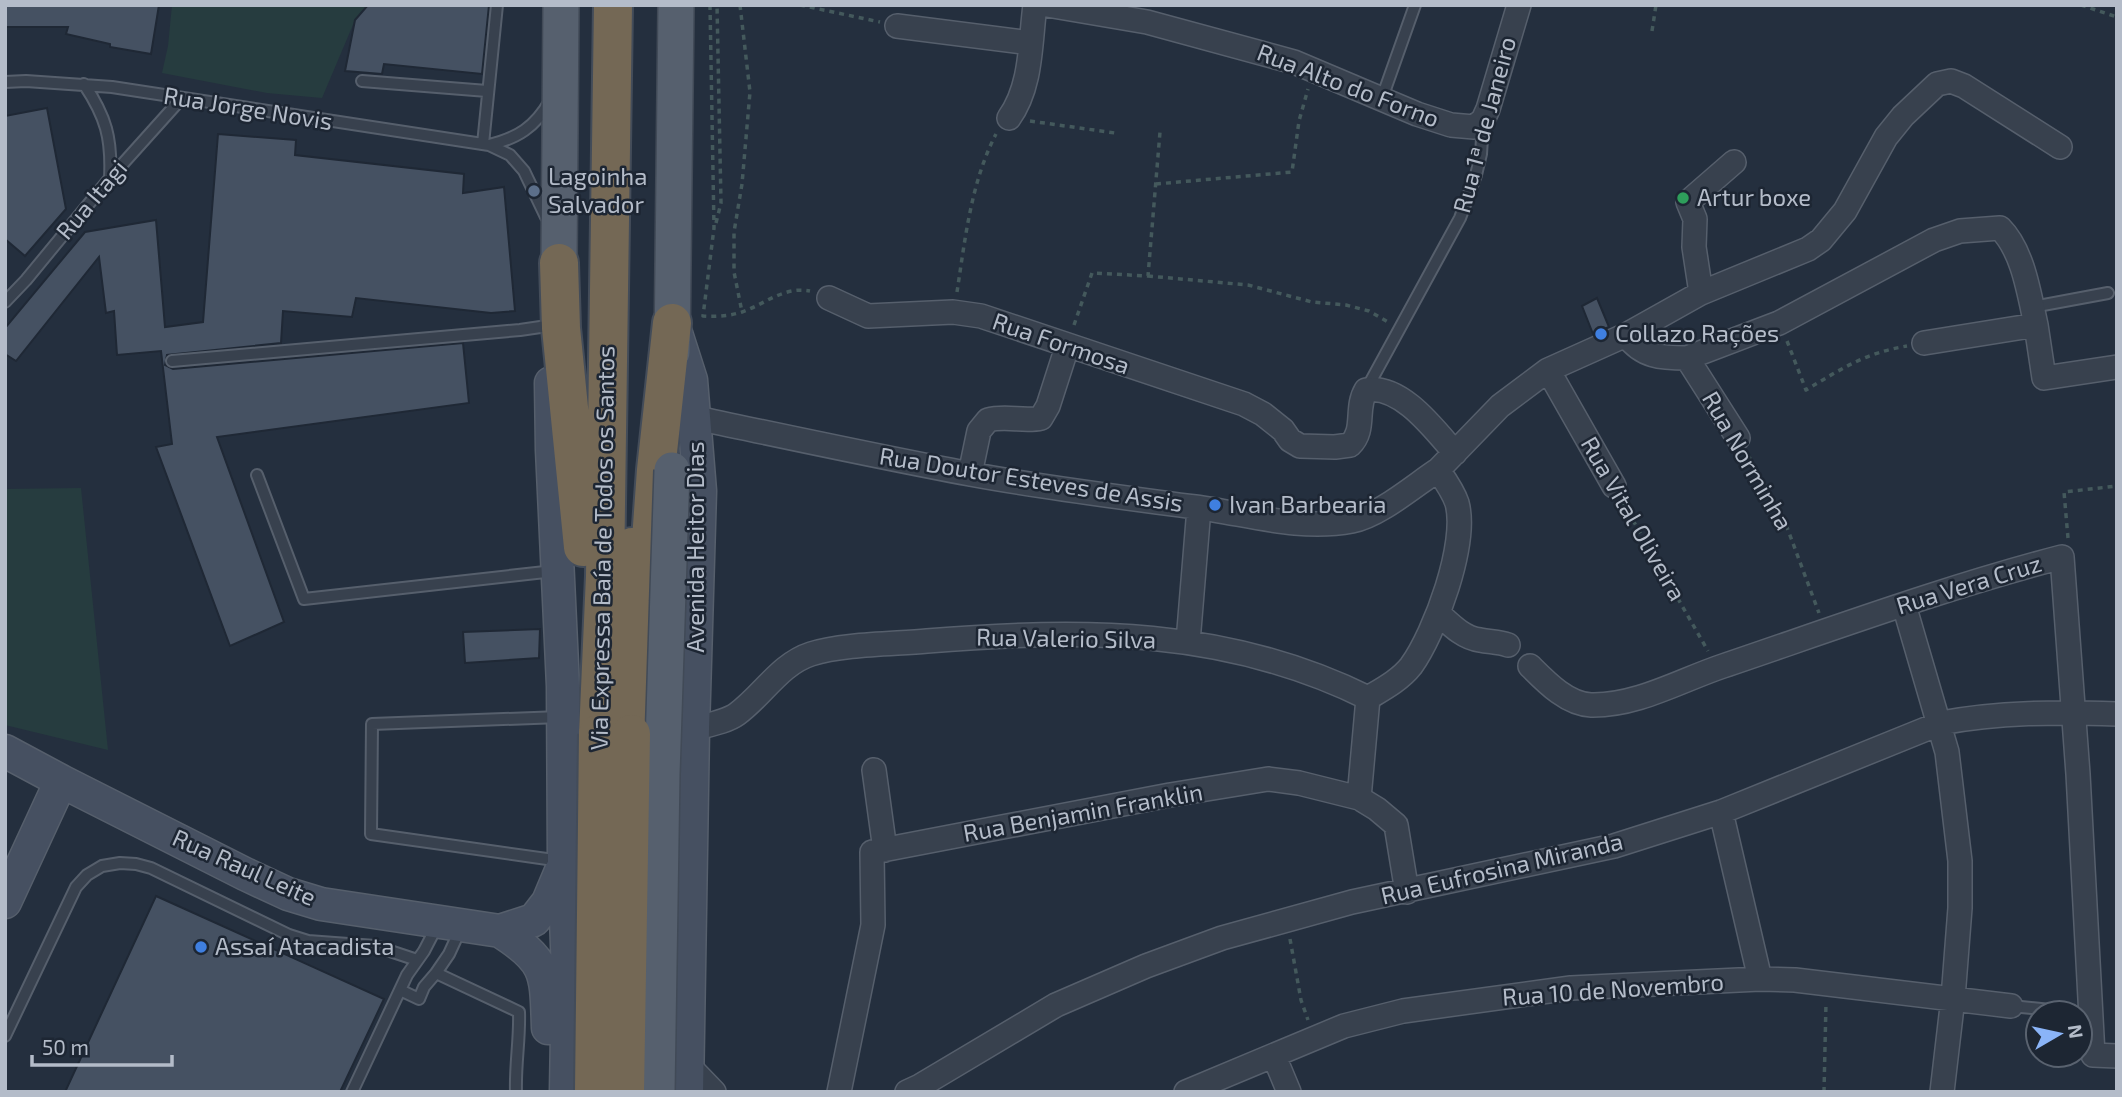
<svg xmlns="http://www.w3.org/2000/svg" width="2122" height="1097" font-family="'Exo 2',sans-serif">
<rect width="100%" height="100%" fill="#242f3e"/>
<path fill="#263c3f" d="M172,5H368L355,20L322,98L267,93L162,73L168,46Z
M81,488L108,750L5,725V489Z"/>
<path fill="#455162" stroke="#1f2835" stroke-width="2" d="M5,5H159L151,54L110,47V44L66,34L68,27H5Z
M368,5H489L482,74L384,64L382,74L345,71L355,20Z
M47,108L66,209L25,256L5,239V116Z
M218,134L296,140L295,155L464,174L463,193L504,187L515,311L491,313L356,298L352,317L283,311L281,343L167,355L165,365L173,369L463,343L469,403L217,437L284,622L230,646L156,447L172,444L161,351L117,355L114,311L106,313L99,257L16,361L5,354V328L85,232L156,220L165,327L203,322Z
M1597,298L1609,327L1593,334L1582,306Z
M540,629L539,658L465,663L463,632Z
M156,896L384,999L340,1092H65Z"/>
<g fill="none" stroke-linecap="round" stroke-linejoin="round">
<g stroke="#565f6c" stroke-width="14">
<path id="lane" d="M362,81L487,91
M5,82L26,81L112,87L489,145C518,138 535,127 550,101
M84,84C106,117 112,138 110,178
M1382,98L1415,5
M483,144L497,5
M489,145L510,155L524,171L546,217
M5,302L26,280L110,178L181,99
M2032,307L2108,293
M172,361L520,330L554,325
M1366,390L1460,218L1476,175L1481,154L1483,123
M257,475L304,599L554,571
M560,717L372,724L371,834L561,861
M436,973L449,954L461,928
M400,990L419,999L424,987L436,973L519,1012C520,1039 515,1065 516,1092
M2011,1006L2090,1014
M5,1036L76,887L87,875L102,866L120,863L136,864L151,868L289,935L308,941L375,946L417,960
M352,1092L407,975L424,951L438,924"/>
</g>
<g stroke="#565f6c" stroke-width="26">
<path id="street" d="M1047,5L1147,22L1294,62L1417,114L1451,125L1474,127L1483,120L1488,109L1519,5
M897,26L1030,43
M1009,118C1032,86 1030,43 1035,5
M1701,293L1694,247L1695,219L1688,202L1734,162
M829,298L868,316L953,312L981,316L1244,404L1263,414L1283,430L1290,440L1300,446L1335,447L1350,445C1366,430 1355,408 1366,390C1401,384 1434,429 1455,453
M2036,325L2044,378L2117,367
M1626,335C1642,357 1661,358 1687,358L1738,438
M1687,358L1779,323L1934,240L1960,231L2000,228C2023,251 2029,293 2036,325L1924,343
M1548,370L1614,486
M696,418C787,437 879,457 970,474C1045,488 1120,497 1195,507C1248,514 1299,531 1352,521C1379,516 1415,485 1438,470
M970,474L979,431L988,420C1006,415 1024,422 1041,418L1048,406L1067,347
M1904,605L1947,752L1960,861V908L1953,998L1942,1092
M1438,613C1450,624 1463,638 1480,640C1490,642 1499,642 1508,645
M1188,642L1199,508
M1530,666C1546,682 1567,704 1591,705C1637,706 1681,680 1723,666C1835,628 1947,587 2062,557L2078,774L2093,1055L2117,1056
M1368,698C1383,689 1400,680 1411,666C1435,633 1468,543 1457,503C1453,491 1445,480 1438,470L1500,406L1548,370L1626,335L1701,293L1808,249L1821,240L1845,211L1886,137L1903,116L1937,84L1951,81L1964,86L2060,147
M693,729C707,725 726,722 737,714C763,695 780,664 811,654C842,644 893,644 927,641C1081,628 1227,628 1368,698
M874,770L885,850
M1359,798L1377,809L1396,825L1407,892
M1721,812L1760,979
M1274,1056L1289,1092
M687,1064L714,1092
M839,1092L873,925L872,852L1170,795L1268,779L1299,783L1359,798L1368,698
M907,1092L920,1086L1056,1005L1146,966L1222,938L1352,902L1614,846L1721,812L1941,723C1999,712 2057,712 2117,714
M1186,1092L1344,1026L1403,1011L1571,988L1760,979L1795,980L2011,1006"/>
</g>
<g stroke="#565f6c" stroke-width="35">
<path id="secondary" d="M674,327L691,380L700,491L693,729L687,1092
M551,383L552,450L563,686L564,862L568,974L566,1092
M5,751L61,781L245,874L288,894L321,904L500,931L534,920L548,902L561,871
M5,902L61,781
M500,931C549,962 546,974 548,1028"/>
</g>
<g stroke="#414a57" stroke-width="38">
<path id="primary" d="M559,263L561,5
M672,352L676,5"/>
</g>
<g stroke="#434c59" stroke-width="42">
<path id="highway" d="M559,263L561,328L583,547
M648,582L656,470L672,323
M598,734L605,576L613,5
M631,734L632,547"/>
</g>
<path stroke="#44595c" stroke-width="3.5" stroke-dasharray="5 5" stroke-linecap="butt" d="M710,5L714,228L703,316C716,317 729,316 742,312C765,304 784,286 810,291
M740,5L750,92L742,184L734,232V272L742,312
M800,5L880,22
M2081,5L2117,17
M1652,31L1656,5
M1030,121L1115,133
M1156,184L1292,172L1299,121L1308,89
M716,223L721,203L717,5
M1148,276L1248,285L1312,302L1346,305L1369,311L1388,322
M957,292C965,240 971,182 996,134
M1074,325L1092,273L1148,276L1160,132
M1787,341L1806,390C1841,369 1865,353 1907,346
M1748,455L1785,522L1819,613
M1623,503L1708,651
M2068,538L2064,492L2117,486
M1290,939L1301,1000L1308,1020
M1824,1092L1826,1002"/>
<use href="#lane" stroke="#38414e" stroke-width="10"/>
<use href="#street" stroke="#38414e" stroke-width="23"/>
<use href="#secondary" stroke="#465061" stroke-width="32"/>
<use href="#primary" stroke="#56606e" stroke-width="35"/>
<use href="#highway" stroke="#746855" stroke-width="38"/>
<g stroke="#414a57" stroke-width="38" stroke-linecap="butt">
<path id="primary-bridge" d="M657,1092L662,774L672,470"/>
</g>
<g stroke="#434c59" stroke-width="42" stroke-linecap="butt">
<path id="highway-bridge" d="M594,1092L598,734
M625,1092L631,734"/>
</g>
<use href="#primary-bridge" stroke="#56606e" stroke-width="35"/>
<use href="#highway-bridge" stroke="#746855" stroke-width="38"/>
</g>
<circle fill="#5c6f8a" stroke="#1d2633" stroke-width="2.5" cx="534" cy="191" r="7"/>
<circle fill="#2e9e5b" stroke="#1d2633" stroke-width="2.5" cx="1683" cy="198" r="7"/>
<g fill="#3f7fe0" stroke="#1d2633" stroke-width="2.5">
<circle cx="1601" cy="334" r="7"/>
<circle cx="1215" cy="505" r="7"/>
<circle cx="201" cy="947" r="7"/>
</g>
<g text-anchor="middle" stroke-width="5" stroke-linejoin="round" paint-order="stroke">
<g font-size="24" fill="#b4bcc9" stroke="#1d2633">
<text transform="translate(1348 86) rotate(21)" y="8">Rua Alto do Forno</text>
<text transform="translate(248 109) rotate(9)" y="8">Rua Jorge Novis</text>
<text transform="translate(1485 125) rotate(-75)" y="8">Rua 1ª de Janeiro</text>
<text transform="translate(92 200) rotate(-50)" y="8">Rua Itagi</text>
<text transform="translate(1061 344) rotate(19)" y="8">Rua Formosa</text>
<text transform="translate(1747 461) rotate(60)" y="8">Rua Norminha</text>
<text transform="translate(1031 480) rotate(9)" y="8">Rua Doutor Esteves de Assis</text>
<text transform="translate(1633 519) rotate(60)" y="8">Rua Vital Oliveira</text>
<text transform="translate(696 547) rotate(-90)" y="8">Avenida Heitor Dias</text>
<text transform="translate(603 548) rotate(-89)" y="8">Via Expressa Baía de Todos os Santos</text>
<text transform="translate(1969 585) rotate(-17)" y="8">Rua Vera Cruz</text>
<text transform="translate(1066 639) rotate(1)" y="8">Rua Valerio Silva</text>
<text transform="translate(1083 813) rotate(-10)" y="8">Rua Benjamin Franklin</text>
<text transform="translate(244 868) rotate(24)" y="8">Rua Raul Leite</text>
<text transform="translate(1502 869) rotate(-13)" y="8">Rua Eufrosina Miranda</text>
<text transform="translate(1613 990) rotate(-4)" y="8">Rua 10 de Novembro</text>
</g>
<g font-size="24" fill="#b4bcc9" stroke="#1d2633" text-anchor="start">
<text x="548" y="185">Lagoinha<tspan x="548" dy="28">Salvador</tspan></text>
<text x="1697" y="206">Artur boxe</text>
<text x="1615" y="342">Collazo Rações</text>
<text x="1229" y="513">Ivan Barbearia</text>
<text x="215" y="955">Assaí Atacadista</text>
</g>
</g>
<rect width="2122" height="1097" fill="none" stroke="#b4bcc9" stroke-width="14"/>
<g transform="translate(2059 1034) rotate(81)"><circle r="33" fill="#1d2633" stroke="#59626f" stroke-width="2"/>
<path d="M0-5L12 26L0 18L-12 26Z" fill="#8ab4f8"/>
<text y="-10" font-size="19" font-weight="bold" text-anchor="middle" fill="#b4bcc9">N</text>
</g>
<path d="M32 1055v10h140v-10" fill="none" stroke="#b4bcc9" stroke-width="3.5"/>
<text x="42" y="1055" font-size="21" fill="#b4bcc9" stroke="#1d2633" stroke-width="5" paint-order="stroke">50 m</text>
</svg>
